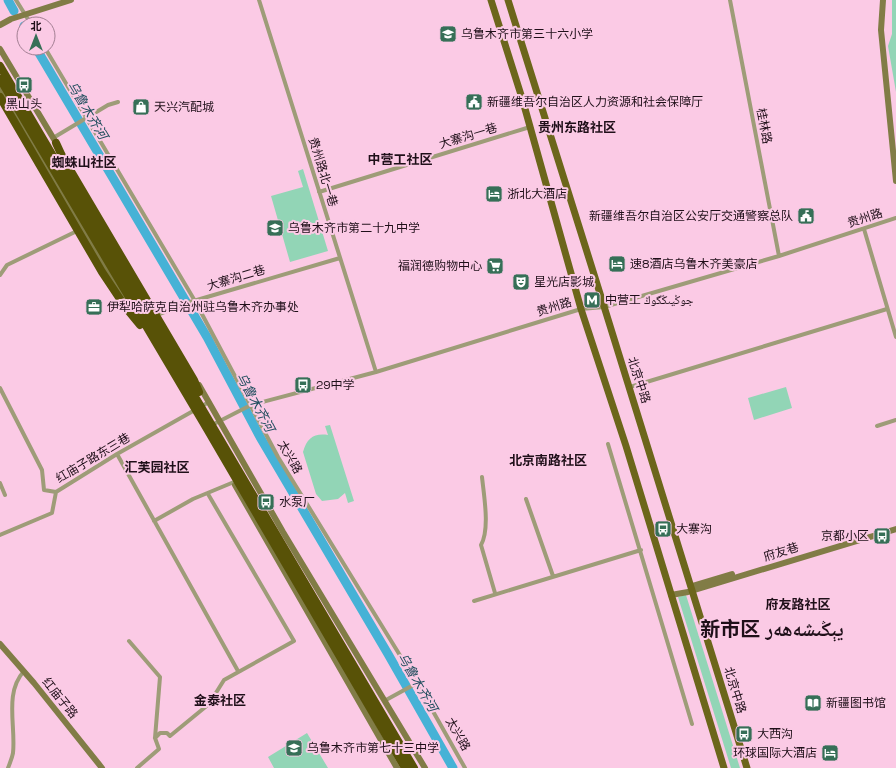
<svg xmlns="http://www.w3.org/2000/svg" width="896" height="768" font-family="'Space Grotesk','Noto Naskh Arabic','Noto Sans SC',sans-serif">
<rect width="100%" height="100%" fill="#fbcae5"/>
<path fill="#92d5b6" d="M892,0H896V92L888,46L892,34Z
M303,169L328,251L290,262L271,196L303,187L298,171Z
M786,387L792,408L754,420L748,398Z
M330,425L354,501L348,503L345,493L338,499L322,501L316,494L303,452C307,438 314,433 328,435L325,426Z
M686,595L740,768H731L678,597Z
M307,733L328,768H274L268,757Z"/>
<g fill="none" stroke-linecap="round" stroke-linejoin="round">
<path stroke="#46b2d6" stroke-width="9" d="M8,0L14,11
M24,26V27
M36,48L207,337L260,437L388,654L453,768"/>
<path stroke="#9e9c78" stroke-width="4" d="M16,0L31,24
M259,0L376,372
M730,0L779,256
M45,48L195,301L278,457L417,683L465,768
M53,138L108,105L118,102
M319,192L530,127
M864,229L896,337
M0,275L7,265L79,230
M155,316L190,302L340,258
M630,387L887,309
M0,388L42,470L44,490L56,492
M210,426L251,405L376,372L581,309L604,307L779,256L896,218
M877,426L896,420
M608,444L692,724
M117,454L238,671
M482,477C484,496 490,529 481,545L495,593
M0,483L5,495
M526,499L553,576
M154,521L193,499L234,482
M0,535L52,513L56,492L117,454L209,402
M474,601L641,550
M129,641L160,677L155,738L159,749L137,768
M386,700L417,683
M155,738L160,733H167L170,736L209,704L224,680L294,641L208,494
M8,768C10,763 12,758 13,753C16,726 4,693 24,671"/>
<path stroke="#817c46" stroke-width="6" d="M883,0L881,30L896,181
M0,25L11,19L71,0
M0,49L58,146
M0,89L103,265L128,305
M199,385L283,532L425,768
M235,485L397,768
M692,586L732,574
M671,595L688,592L896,529
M0,644L34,683L102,768"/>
<path stroke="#6c661b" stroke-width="7" d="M491,0L522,98L581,309L626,446L724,768
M508,0C588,256 669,511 747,768"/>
<path stroke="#585207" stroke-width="8" d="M56,143L62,156"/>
<path stroke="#585207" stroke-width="8" d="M0,66L414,768
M0,79L207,429L405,768
M0,97L102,272L126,308L140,325
M62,156L194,380L199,392"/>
</g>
<defs>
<g id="school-square" transform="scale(0.9)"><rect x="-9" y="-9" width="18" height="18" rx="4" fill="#366f57" stroke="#fbcae5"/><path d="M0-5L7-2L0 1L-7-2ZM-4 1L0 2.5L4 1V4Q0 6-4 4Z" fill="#fff"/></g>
<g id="bus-square" transform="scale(0.9)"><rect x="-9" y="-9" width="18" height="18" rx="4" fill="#366f57" stroke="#fbcae5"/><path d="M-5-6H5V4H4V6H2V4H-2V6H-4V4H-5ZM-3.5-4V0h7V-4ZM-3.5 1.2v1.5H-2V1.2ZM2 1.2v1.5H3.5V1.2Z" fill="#fff"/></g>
<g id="civic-square" transform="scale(0.9)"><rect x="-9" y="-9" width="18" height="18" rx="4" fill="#366f57" stroke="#fbcae5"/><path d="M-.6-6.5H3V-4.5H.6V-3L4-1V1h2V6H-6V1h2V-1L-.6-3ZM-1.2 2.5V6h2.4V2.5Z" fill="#fff"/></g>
<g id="shop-square" transform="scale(0.9)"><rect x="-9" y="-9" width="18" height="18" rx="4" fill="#366f57" stroke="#fbcae5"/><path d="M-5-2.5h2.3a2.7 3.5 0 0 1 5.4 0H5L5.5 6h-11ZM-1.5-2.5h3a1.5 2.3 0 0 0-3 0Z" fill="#fff"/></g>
<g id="hotel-square" transform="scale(0.9)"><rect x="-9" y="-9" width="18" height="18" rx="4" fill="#366f57" stroke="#fbcae5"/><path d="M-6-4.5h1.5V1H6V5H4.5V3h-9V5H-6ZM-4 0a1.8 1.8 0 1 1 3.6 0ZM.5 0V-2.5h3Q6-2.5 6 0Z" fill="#fff"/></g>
<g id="supermarket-square" transform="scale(0.9)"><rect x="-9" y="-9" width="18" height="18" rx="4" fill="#366f57" stroke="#fbcae5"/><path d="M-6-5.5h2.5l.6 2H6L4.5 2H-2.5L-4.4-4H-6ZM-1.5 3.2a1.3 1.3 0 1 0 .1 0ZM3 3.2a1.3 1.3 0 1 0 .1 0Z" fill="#fff"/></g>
<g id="theatre-square" transform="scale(0.9)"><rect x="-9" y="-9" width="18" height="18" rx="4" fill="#366f57" stroke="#fbcae5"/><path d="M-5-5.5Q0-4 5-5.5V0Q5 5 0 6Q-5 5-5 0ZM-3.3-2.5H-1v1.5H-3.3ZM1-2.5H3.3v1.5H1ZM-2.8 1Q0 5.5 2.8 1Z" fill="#fff"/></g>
<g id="metro-square" transform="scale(0.9)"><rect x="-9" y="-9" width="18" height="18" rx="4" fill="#366f57" stroke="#fbcae5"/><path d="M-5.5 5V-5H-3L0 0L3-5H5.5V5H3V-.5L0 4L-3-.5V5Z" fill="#fff"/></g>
<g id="office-square" transform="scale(0.9)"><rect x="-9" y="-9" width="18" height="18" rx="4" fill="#366f57" stroke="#fbcae5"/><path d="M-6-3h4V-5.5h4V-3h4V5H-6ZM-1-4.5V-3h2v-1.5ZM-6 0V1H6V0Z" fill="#fff"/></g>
<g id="library-square" transform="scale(0.9)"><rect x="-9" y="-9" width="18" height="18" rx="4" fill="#366f57" stroke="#fbcae5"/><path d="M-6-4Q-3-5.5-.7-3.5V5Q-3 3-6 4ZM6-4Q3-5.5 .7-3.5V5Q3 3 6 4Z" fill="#fff"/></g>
</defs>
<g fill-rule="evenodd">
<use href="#school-square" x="448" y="34"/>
<use href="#bus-square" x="24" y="85"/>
<use href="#civic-square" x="474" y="102"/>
<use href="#shop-square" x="141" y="107"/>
<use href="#hotel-square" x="494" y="194"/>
<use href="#civic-square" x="806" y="216"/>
<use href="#school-square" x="275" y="228"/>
<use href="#hotel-square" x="617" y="264"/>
<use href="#supermarket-square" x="495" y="266"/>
<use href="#theatre-square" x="521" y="282"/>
<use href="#metro-square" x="592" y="300"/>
<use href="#office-square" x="94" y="307"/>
<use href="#bus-square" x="303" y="385"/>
<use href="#bus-square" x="266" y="502"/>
<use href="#bus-square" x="663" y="529"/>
<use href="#bus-square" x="882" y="536"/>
<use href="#library-square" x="813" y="703"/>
<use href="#bus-square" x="744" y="734"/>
<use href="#school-square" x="294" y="748"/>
<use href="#hotel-square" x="830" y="753"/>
</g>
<g text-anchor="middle" stroke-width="4" stroke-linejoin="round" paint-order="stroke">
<g font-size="12" fill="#1f0f19" stroke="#fbcae5" text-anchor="start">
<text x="461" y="38">乌鲁木齐市第三十六小学</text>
<text x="487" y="106">新疆维吾尔自治区人力资源和社会保障厅</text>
<text x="24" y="108" text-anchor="middle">黑山头</text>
<text x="154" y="111">天兴汽配城</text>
<text x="507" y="198">浙北大酒店</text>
<text x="793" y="220" text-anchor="end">新疆维吾尔自治区公安厅交通警察总队</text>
<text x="288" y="232">乌鲁木齐市第二十九中学</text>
<text x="630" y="268">速8酒店乌鲁木齐美豪店</text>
<text x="482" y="270" text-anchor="end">福润德购物中心</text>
<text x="534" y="286">星光店影城</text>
<text x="605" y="304">中营工 جوڭيىڭگوڭ</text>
<text x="107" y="311">伊犁哈萨克自治州驻乌鲁木齐办事处</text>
<text x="316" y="389">29中学</text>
<text x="279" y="506">水泵厂</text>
<text x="676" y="533">大寨沟</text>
<text x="869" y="540" text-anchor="end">京都小区</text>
<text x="826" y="707">新疆图书馆</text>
<text x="757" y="738">大西沟</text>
<text x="307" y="752">乌鲁木齐市第七十三中学</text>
<text x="817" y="757" text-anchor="end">环球国际大酒店</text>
</g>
<g font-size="12" fill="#1f0f19" stroke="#fbcae5">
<text transform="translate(764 126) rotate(79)" y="4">桂林路</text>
<text transform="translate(468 136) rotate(-17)" y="4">大寨沟一巷</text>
<text transform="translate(323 172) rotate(73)" y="4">贵州路北一巷</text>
<text transform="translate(865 218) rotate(-18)" y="4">贵州路</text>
<text transform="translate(236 278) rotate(-17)" y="4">大寨沟二巷</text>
<text transform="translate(554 307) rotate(-17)" y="4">贵州路</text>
<text transform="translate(639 380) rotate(72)" y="4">北京中路</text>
<text transform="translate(290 457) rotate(60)" y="4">太兴路</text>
<text transform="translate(93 458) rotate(-31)" y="4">红庙子路东三巷</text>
<text transform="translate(781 552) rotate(-17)" y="4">府友巷</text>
<text transform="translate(735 690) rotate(73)" y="4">北京中路</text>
<text transform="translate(60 698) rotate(51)" y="4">红庙子路</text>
<text transform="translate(458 734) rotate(60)" y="4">太兴路</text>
</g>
<g font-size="13" font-style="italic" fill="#224f5f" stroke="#fbcae5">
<text transform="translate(88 110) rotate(59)" y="5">乌鲁木齐河</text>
<text transform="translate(256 402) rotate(62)" y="5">乌鲁木齐河</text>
<text transform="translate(418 682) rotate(60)" y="5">乌鲁木齐河</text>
</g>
<g font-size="13" font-weight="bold" fill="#1f0f19" stroke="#fbcae5">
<text x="577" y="132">贵州东路社区</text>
<text x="400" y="164">中营工社区</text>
<text x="84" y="167">蜘蛛山社区</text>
<text x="548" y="465">北京南路社区</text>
<text x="157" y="472">汇芙园社区</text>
<text x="798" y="609">府友路社区</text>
<text x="220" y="705">金泰社区</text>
</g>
<g font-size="20" font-weight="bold" fill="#1f0f19" stroke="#fbcae5">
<text x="772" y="636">新市区 يېڭىشەھەر</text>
</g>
</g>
<g transform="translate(36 36)"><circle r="19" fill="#fbcae5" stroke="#a37f93"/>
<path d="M0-3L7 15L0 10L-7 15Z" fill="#366f57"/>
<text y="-6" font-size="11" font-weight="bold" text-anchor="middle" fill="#1f0f19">北</text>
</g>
</svg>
